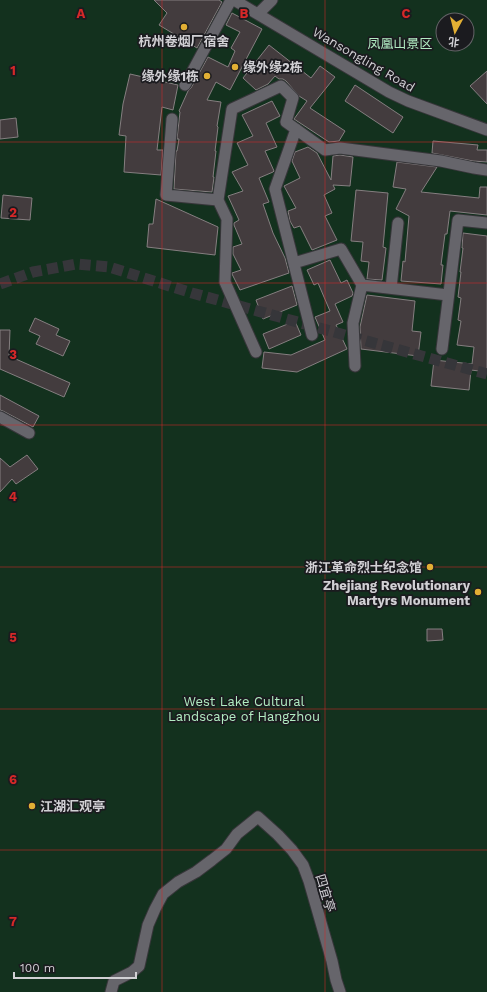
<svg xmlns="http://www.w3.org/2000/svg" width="487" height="992" font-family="'Work Sans','Noto Sans SC',sans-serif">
<rect width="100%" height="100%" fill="#1b1b1f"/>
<path fill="#13311e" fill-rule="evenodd" d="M0,0H487V992H0V426L5,421L0,418ZM443,20H467V44H443Z"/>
<path fill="#433c3e" stroke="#857e80" d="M154,0H219L222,2L197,48L159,25L167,13Z
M232,13L262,29L230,90L216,82L207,100L221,102L217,126L218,127L215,151H216L213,177H214L212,192L174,189L176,151H177L179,139H177L180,112L179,111L188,91L191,88L208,57L228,67L235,51L231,48L240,32L226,25Z
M269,45L311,78L320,66L335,77L310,108L345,131L339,141L329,142L294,119L307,101L299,96L286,81L283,79H279L275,76L268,84L256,90L243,78Z
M487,71V104L470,86Z
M130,74L178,85L173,110L162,107L157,150H163L161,175L124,172L126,136L119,135L123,104Z
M355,85L403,117L393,133L345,101Z
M272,101L280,116L266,123L277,147L265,151L274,171L273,172L259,178L269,202L263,204L273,233L285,258L289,273L240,290L232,274V273L241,270L233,254V247L242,244L234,225V223L239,220L228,196L243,191L232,172L248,165L237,143L253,136L242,115Z
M16,118L18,137L0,139V120Z
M433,141L478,145L477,150H487V162L473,161L432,153Z
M308,147L317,153L331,180L333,156L340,155L353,157L350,186L333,185L335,189L324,195L332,213L325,216L337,240L312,250L300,226L294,228L290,221L288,211L296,208L284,186L300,178L292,161L295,152Z
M397,162L437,167L421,192L479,198L480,187H487V215L450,211L447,234H445L441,265H443L441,284L401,281L403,261L405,262L409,216L396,209L406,189L393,187Z
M356,190L388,193L383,247L386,248L382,280L367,279L369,262L361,261L363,242L351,241Z
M3,195L32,198L30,220L1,218Z
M156,199L218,227L215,255L147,247L149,224H153Z
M463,233L487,236V372L471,370L469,390L431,386L434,360L472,364L474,347L457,345L461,321L458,320L461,298L458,297L461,272H460L463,248H462Z
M330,260L341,283L347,280L353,293L352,296L335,304L343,322L336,325L347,349L297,372L262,368L264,352L291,355L325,340L315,317L330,311L318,283L314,285L307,270Z
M292,286L297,305L263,319L256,300Z
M367,295L415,301L412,331L421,332L418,356L361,349L360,327Z
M35,318L59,329L56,335L70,341L63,356L36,344L40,336L29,331Z
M295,321L301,335L269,349L263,334Z
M0,330H10L9,356L70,383L64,397L0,369Z
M0,395L39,416L33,427L3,411L0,410Z
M27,455L38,469L16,484L12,479L0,492V458L10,467Z
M427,629H442L443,640L427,641Z"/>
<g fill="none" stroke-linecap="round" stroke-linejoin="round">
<path stroke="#36363a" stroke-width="11" stroke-dasharray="11 5.5" stroke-linecap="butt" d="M0,284L33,272L76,264L109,267L192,293L487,374"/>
<g stroke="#37363a" stroke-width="13">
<path id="minor" d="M234,0L389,92L408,101L487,130
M258,14L272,0
M185,85L231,0
M172,119L166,195L218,200L232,109L281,86L293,98L286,122L325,150L340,148L441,161L474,168L487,170
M296,129L275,189L312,335
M218,200L227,219L225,282L256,352
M294,263L341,249L362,285L448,295
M391,288L398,223
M442,349L458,220L487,223
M355,366L353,323L362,285
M0,417L29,433
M111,992L114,981L132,972L139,966L148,925L155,909L163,894L178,882L196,872L212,860L226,849L237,834L258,817L278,835L292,850L303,865L309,881L332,961L336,980L340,992"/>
</g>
<use href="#minor" stroke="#66656b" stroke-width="11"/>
</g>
<path fill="none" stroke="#d62828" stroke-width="1" stroke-opacity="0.55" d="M162,0V992M325,0V992M0,142H487M0,283H487M0,425H487M0,567H487M0,709H487M0,850H487"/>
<g fill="#e2af34" stroke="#1b1b1f" stroke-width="1.5">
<circle cx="184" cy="27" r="4"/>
<circle cx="235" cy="67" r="4"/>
<circle cx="207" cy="76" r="4"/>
<circle cx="430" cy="567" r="4"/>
<circle cx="478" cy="592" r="4"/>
<circle cx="32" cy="806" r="4"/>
</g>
<g text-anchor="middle" stroke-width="3.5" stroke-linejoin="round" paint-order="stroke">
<g font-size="13" font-weight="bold" fill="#d1d0d4" stroke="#1b1b1f" text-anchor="end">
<text x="184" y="46" text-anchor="middle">杭州卷烟厂宿舍</text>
<text x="243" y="72" text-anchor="start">缘外缘2栋</text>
<text x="199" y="81">缘外缘1栋</text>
<text x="422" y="572">浙江革命烈士纪念馆</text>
<text x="470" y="590">Zhejiang Revolutionary<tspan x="470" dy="15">Martyrs Monument</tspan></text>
<text x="40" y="811" text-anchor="start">江湖汇观亭</text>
</g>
<g font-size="13" fill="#b1ecc2" stroke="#1b1b1f">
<text x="400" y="48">凤凰山景区</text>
<text x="244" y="706">West Lake Cultural<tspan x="244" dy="15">Landscape of Hangzhou</tspan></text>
</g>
<g font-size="13" fill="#d1d0d4" stroke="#1b1b1f">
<text transform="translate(364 59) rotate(30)" y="5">Wansongling Road</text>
<text transform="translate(326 893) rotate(73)" y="5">四宜亭</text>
</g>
</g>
<g font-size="13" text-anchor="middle" font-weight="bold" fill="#d62828" stroke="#1b1b1f" stroke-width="3.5" stroke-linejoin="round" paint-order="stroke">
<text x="81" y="18">A</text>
<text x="244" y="18">B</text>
<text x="406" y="18">C</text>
<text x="13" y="75">1</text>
<text x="13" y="217">2</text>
<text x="13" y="359">3</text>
<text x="13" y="501">4</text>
<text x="13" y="642">5</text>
<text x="13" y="784">6</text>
<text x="13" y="926">7</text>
</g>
<g transform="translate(455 32) rotate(187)"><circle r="19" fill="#1b1b1f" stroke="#646367"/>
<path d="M0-3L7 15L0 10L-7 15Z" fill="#e2af34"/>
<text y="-6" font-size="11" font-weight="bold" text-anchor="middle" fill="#d1d0d4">北</text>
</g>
<path d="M14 972v6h122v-6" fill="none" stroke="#d1d0d4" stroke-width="2"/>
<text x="20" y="972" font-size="12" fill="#d1d0d4" stroke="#1b1b1f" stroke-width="3" paint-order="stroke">100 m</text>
</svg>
